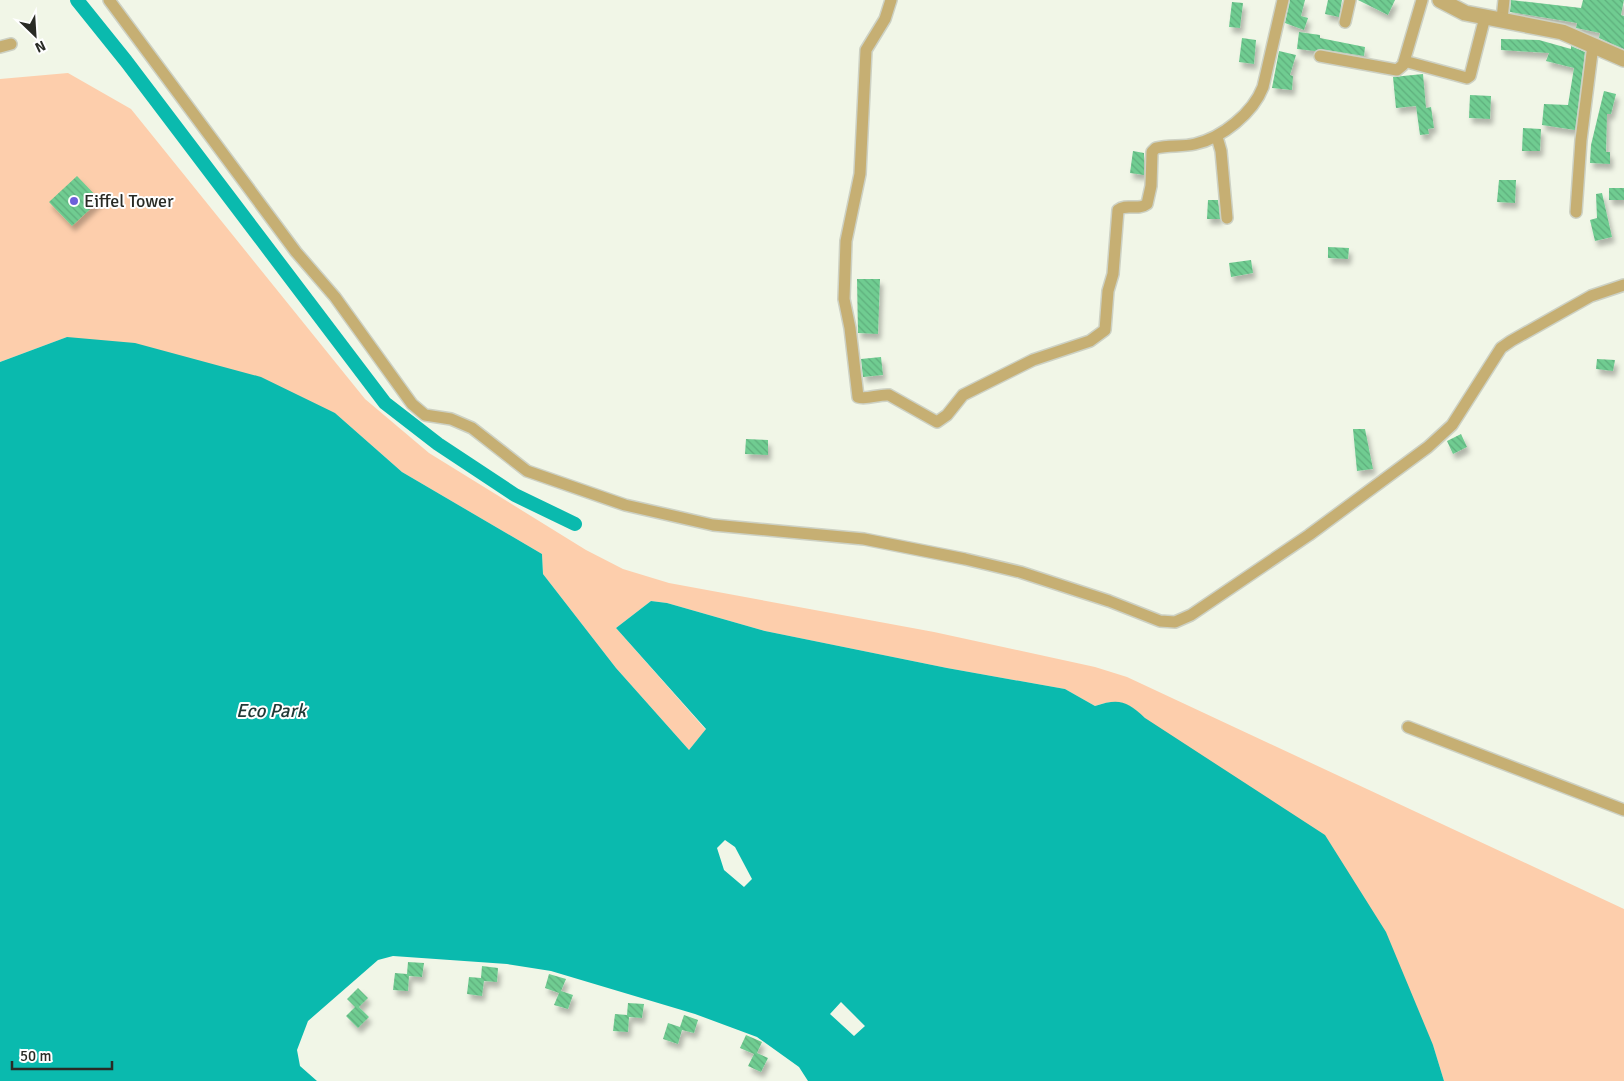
<svg xmlns="http://www.w3.org/2000/svg" width="1624" height="1081" font-family="Signika,sans-serif">
<defs>
<pattern id="building-back-hatch" width="6" height="6" patternUnits="userSpaceOnUse" patternTransform="scale(1.25)"><rect width="6" height="6" fill="#6fcc91"/><path d="M-1 5l2 2M0 0l6 6M5-1l2 2" fill="none" stroke="#60af7d"/></pattern>
<filter id="shadow"><feDropShadow dx="3" dy="5.5" stdDeviation="2.5" flood-color="#0004"/></filter>
</defs>
<rect width="100%" height="100%" fill="#f1f6e7"/>
<path fill="#fdceac" d="M68,73L131,109L365,399L429,453L586,550L623,569L669,583L934,632L1095,667L1127,677L1624,909V1081H1444L1433,1045L1145,718C1127,702 1118,698 1095,706L1065,689L947,668L765,631L667,603L651,601L616,628L706,730L689,750L616,668L543,574L542,554L402,472L335,413L67,337L0,362V79Z"/>
<path fill="#0abaae" fill-rule="evenodd" d="M67,337L135,343L261,377L335,413L402,472L542,554L543,574L616,668L689,750L706,729L616,628L651,601L667,603L765,631L947,668L1065,689L1095,706C1119,698 1127,701 1145,718L1325,835L1386,932L1433,1045L1444,1081H808L799,1067L757,1037L695,1014L551,971L507,964L393,956L378,960L308,1021L297,1050L300,1066L317,1081H0V362ZM725,840L735,847L752,879L744,887L724,870L717,848ZM841,1002L865,1026L854,1036L830,1014Z"/>
<g fill="none" stroke-linecap="round" stroke-linejoin="round">
<path stroke="#0abaae" stroke-width="14" d="M77,0L126,61L385,403L438,444L515,495L575,524"/>
</g>
<path fill="url(#building-back-hatch)" filter="url(#shadow)" d="M1290,0H1305L1301,16L1308,18L1304,30L1285,23Z
M1328,0H1342L1339,17L1325,14Z
M1358,0H1395L1388,15Z
M1511,0L1581,8L1583,0H1624L1621,15L1624,16V49L1599,38L1600,33L1576,28L1577,23L1510,12Z
M1232,2L1243,3L1240,28L1229,27Z
M1299,32L1320,35V38L1365,47L1364,56L1321,49L1315,51L1297,49Z
M1242,38L1256,40L1254,64L1239,62Z
M1501,39L1539,40L1571,49V46L1585,52L1575,130L1542,125L1544,104L1568,105L1574,68L1546,61L1549,53L1501,50Z
M1279,51L1296,55L1290,75L1293,76L1292,90L1272,88Z
M1423,74L1426,108L1431,107L1434,128L1428,129L1429,134L1420,135L1416,106L1396,108L1393,77Z
M1604,91L1616,94L1611,114H1607L1606,152H1610V164L1590,163L1591,145Z
M1470,95L1491,96L1490,119L1469,118Z
M1523,128L1541,129L1540,151H1522Z
M1133,151L1144,153V175L1130,173Z
M77,176L100,200L72,226L49,202Z
M1499,180H1516L1515,203L1497,202Z
M1609,188H1624V200H1609Z
M1602,193L1612,237L1595,241L1590,220L1597,218L1596,194Z
M1208,200H1218L1220,219H1207Z
M1328,247L1349,248L1348,259L1328,258Z
M1251,260L1253,273L1231,277L1229,263Z
M857,279H880L878,334L858,333Z
M881,357L883,375L863,377L861,359Z
M1597,359L1615,360L1613,371L1596,369Z
M1353,429H1365L1373,469L1357,471Z
M1461,434L1467,447L1453,454L1447,441Z
M746,439L768,440V455L745,454Z
M408,962L424,963L422,977L409,976L408,991L393,990L395,973L407,974Z
M482,966L498,968L497,982L484,981L482,996L467,994L469,977L481,978Z
M549,974L566,979L561,991L573,995L568,1009L554,1005L559,993L545,988Z
M358,988L368,998L359,1007L369,1017L358,1028L346,1016L355,1007L347,999Z
M628,1003L644,1004L642,1018L629,1017L628,1032L613,1031L615,1014L627,1015Z
M684,1015L698,1020L694,1033L682,1030L678,1044L663,1039L668,1023L680,1027Z
M746,1035L762,1042L757,1053L768,1058L761,1072L748,1066L754,1054L740,1048Z"/>
<g fill="none" stroke-linecap="round" stroke-linejoin="round">
<g stroke="#cdd1c4" stroke-width="14">
<path id="minor" d="M109,0L296,252L335,297L412,404L425,415L451,419L472,428L527,471L625,505L713,525L864,539L965,559L1020,572L1109,601L1160,621L1175,622L1191,615L1309,535L1428,447L1452,425L1501,348L1511,341L1591,296L1624,285
M891,0L885,19L866,50L860,174L846,241L844,299L850,328L858,397C866,400 879,394 889,395L937,422L947,415L963,395L1033,360L1090,341L1105,330L1108,291L1113,274L1118,210C1126,203 1138,211 1147,204L1151,186L1152,152L1156,148C1169,145 1182,147 1195,144C1222,138 1253,113 1263,87L1283,0
M1502,19L1504,0
M1345,22L1350,0
M0,47L11,44
M1320,56L1397,70L1403,65L1422,0
M1404,61L1467,78L1470,76L1485,17
M1217,137L1221,151L1227,218
M1576,212L1581,140L1593,45
M1408,727L1624,810"/>
</g>
<g stroke="#cdd1c4" stroke-width="18">
<path id="tertiary" d="M1440,0L1465,13L1562,32L1624,59"/>
</g>
<use href="#minor" stroke="#c6af73" stroke-width="11"/>
<use href="#tertiary" stroke="#c6af73" stroke-width="15"/>
</g>
<circle fill="#6d60da" stroke="#fff" stroke-width="2" cx="74" cy="201" r="5"/>
<g text-anchor="middle" stroke-width="4" stroke-linejoin="round" paint-order="stroke">
<g font-size="18" fill="#292b25" stroke="#fff" text-anchor="start">
<text x="84" y="207">Eiffel Tower</text>
</g>
<g font-size="19" font-style="italic" fill="#223a37" stroke="#fff">
<text x="271" y="717">Eco Park</text>
</g>
</g>
<g transform="translate(35 35) rotate(155)" stroke="#ffffff" stroke-width="4" paint-order="stroke">
<path d="M0-4L9 19L0 12L-9 19Z" fill="#292b25"/>
<text y="-8" font-size="14" font-weight="bold" text-anchor="middle" fill="#292b25">N</text>
</g>
<path d="M12 1061v8h100v-8" fill="none" stroke="#292b25" stroke-width="2.5"/>
<text x="20" y="1061" font-size="15" fill="#292b25" stroke="#ffffff" stroke-width="4" paint-order="stroke">50 m</text>
</svg>
